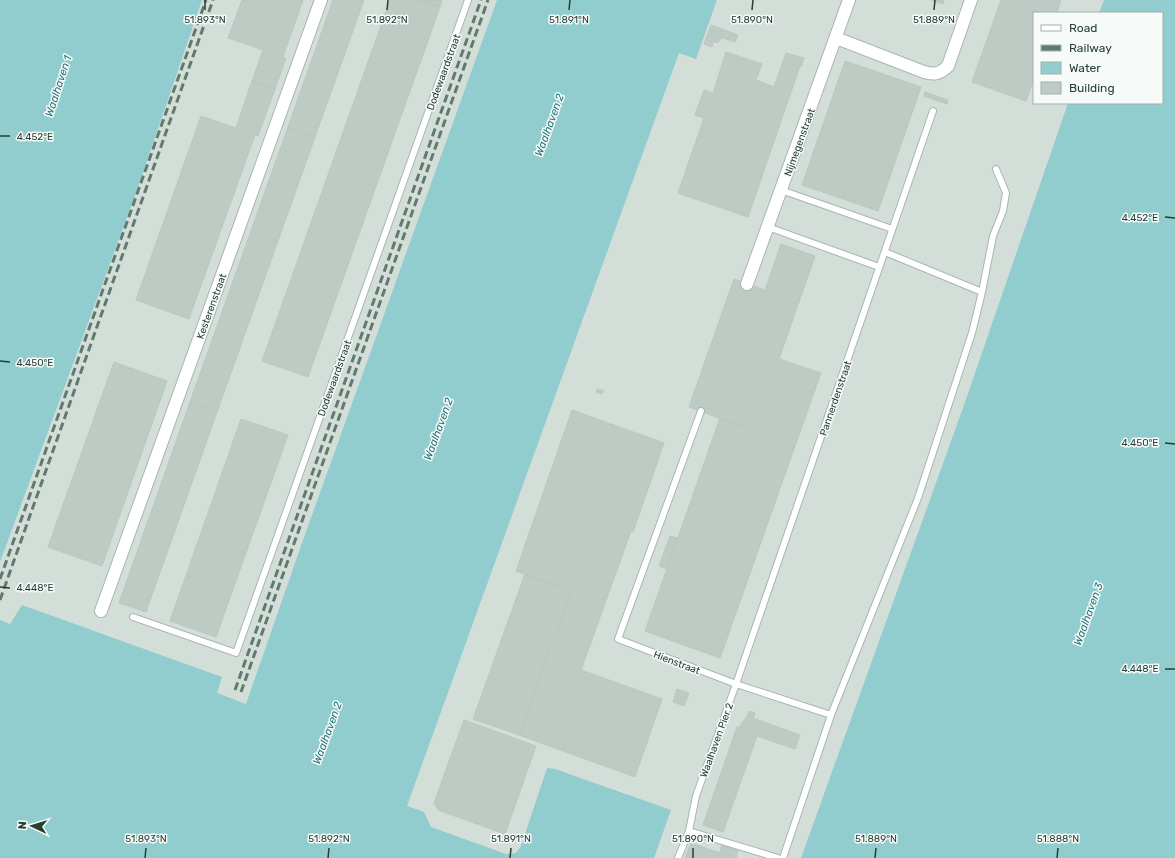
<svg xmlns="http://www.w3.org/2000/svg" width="1175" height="858" font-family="Rubik,sans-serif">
<rect width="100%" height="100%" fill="#e6eee9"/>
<path fill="#d4ded8" d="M183,0H513L254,718L0,623V507Z
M691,0H1120L1116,13H1034V103H1084L818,858H494L393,825Z"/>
<path fill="#91cdcf" d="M0,0H202L137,190L0,562Z
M497,0H717L696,59L679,53L407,806L424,812L431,827L506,854L516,853L521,846L547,768L555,769L671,810L654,858H0V620L10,624L22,605L222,677L217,693L246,704L303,540Z
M1104,0H1175V858H801L964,405L1068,103H1162V13H1099Z"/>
<path fill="#becbc5" stroke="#b8c7bf" d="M242,0H303L283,57L286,58L275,89L252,81L263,50L228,38Z
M333,0H364L315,137L288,127Z
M390,0H419L440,7L308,377L262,361Z
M419,0H442L440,7Z
M931,0H944L943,4Z
M1001,0H1061L1057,13H1034V78L1026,101L972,82Z
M711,25L738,35L735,42L720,37L721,40L716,43L714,40L712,47L704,44Z
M726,52L762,64L756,80L774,87L786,53L804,58L801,67L800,66L748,217L678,193L704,118L695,115L704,90L713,93Z
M845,61L921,87L878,211L802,185Z
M252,81L275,89L258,136L255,135L189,319L136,300L201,116L236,128Z
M925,92L948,100L947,104L924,96Z
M288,127L315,137L217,412L190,402Z
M781,244L815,256L779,359L821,373L795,446L689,407L734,279L765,290Z
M114,362L167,381L102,566L48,547Z
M598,389L604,391L602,394L596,392Z
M190,402L217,412L146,612L119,603Z
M572,410L664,443L633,532L631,531L581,670L662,699L635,777L519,735L571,591L516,571Z
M720,418L795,446L720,658L645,631Z
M241,419L288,435L216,637L170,621Z
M670,536L677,538L666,569L659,566Z
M525,574L571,591L519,735L473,719Z
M677,689L689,693L684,706L673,702Z
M749,711L755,713L753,718L747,716Z
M747,716L800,735L795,749L757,736L723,832L703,825L737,727L738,729Z
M464,720L536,746L505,834L438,810L434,803Z
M691,843L720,853L722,845L738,851L736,858H685Z"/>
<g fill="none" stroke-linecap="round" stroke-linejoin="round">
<g stroke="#a8b6af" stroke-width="8">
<path id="service" d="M781,190L892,229
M768,227L879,267
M885,252L982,292
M701,411L618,639L736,684L831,715
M133,617L236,653L468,0
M689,831L778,858
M678,858L689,831L696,796L736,684L933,111
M783,858L831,715L918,498L972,333L982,292L993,236L1003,211L1006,193L996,169"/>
</g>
<g stroke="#a8b6af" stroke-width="14">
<path id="minor" d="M836,38L924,72C934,75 940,74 948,66L971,0
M747,284L849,0
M101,611L321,0"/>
</g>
<use href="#service" stroke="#fff" stroke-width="6"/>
<use href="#minor" stroke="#fff" stroke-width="12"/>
<path stroke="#607a70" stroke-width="3" stroke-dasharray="8 4" stroke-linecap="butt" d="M0,579L206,0
M0,600L213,0
M235,690L481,0
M241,692L488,0"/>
</g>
<path fill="none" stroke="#253f35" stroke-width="1.5" d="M205,10V0M387,10L388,0M569,10L570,0M752,10L753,0M934,10L935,0M0,136H10M1165,217L1175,218M0,361L10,362M1165,443L1175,444M0,587L10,588M1165,669H1175M145,858L146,848M328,858L329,848M510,858L511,848M693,858V848M875,858L876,848M1057,858L1058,848"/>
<g text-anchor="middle" stroke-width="3" stroke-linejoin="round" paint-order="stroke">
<g font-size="10" fill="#253f35" stroke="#f6faf8">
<text transform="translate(443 72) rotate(-70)" y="4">Dodewaardstraat</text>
<text transform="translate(799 142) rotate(-70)" y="4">Nijmegenstraat</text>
<text transform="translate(211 306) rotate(-70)" y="4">Kesterenstraat</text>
<text transform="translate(334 378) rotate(-70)" y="4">Dodewaardstraat</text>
<text transform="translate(835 398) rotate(-71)" y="4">Pannerdenstraat</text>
<text transform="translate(677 662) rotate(21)" y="4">Hienstraat</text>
<text transform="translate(716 740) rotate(-70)" y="4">Waalhaven Pier 2</text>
</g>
<g font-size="11" font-style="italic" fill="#227578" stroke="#f6faf8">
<text transform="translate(58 86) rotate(-72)" y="4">Waalhaven 1</text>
<text transform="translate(549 125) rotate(-70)" y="4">Waalhaven 2</text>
<text transform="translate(438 429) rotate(-70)" y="4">Waalhaven 2</text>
<text transform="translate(1088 614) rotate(-70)" y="4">Waalhaven 3</text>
<text transform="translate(327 733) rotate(-70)" y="4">Waalhaven 2</text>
</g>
</g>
<g font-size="10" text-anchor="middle" fill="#253f35" stroke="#f6faf8" stroke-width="3" stroke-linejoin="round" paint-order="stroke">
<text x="205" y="23">51.893°N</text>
<text x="387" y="23">51.892°N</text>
<text x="569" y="23">51.891°N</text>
<text x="752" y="23">51.890°N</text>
<text x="934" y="23">51.889°N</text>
<text x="35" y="140">4.452°E</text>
<text x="1140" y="221">4.452°E</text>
<text x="35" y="366">4.450°E</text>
<text x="1140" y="446">4.450°E</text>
<text x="35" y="591">4.448°E</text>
<text x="1140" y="672">4.448°E</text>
<text x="146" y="842">51.893°N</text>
<text x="329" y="842">51.892°N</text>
<text x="511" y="842">51.891°N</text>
<text x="693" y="842">51.890°N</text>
<text x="876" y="842">51.889°N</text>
<text x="1058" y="842">51.888°N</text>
</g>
<rect x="1033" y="12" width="130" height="92" fill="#f6faf8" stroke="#a2afaa"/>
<rect x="1041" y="25" width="20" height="6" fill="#ffffff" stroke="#a2afaa"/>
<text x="1069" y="32" font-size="12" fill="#253f35">Road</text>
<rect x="1041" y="45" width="20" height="6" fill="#607a70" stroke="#a2afaa"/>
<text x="1069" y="52" font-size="12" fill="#253f35">Railway</text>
<rect x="1041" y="62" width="20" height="12" fill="#91cdcf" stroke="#a2afaa"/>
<text x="1069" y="72" font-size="12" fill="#253f35">Water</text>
<rect x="1041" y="82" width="20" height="12" fill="#becbc5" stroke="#a2afaa"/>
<text x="1069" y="92" font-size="12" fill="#253f35">Building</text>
<g transform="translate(32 826) rotate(274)" stroke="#f6faf8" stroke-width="3" paint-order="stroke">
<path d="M0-3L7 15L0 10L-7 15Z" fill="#253f35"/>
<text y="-6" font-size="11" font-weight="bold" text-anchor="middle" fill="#253f35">N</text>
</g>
</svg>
